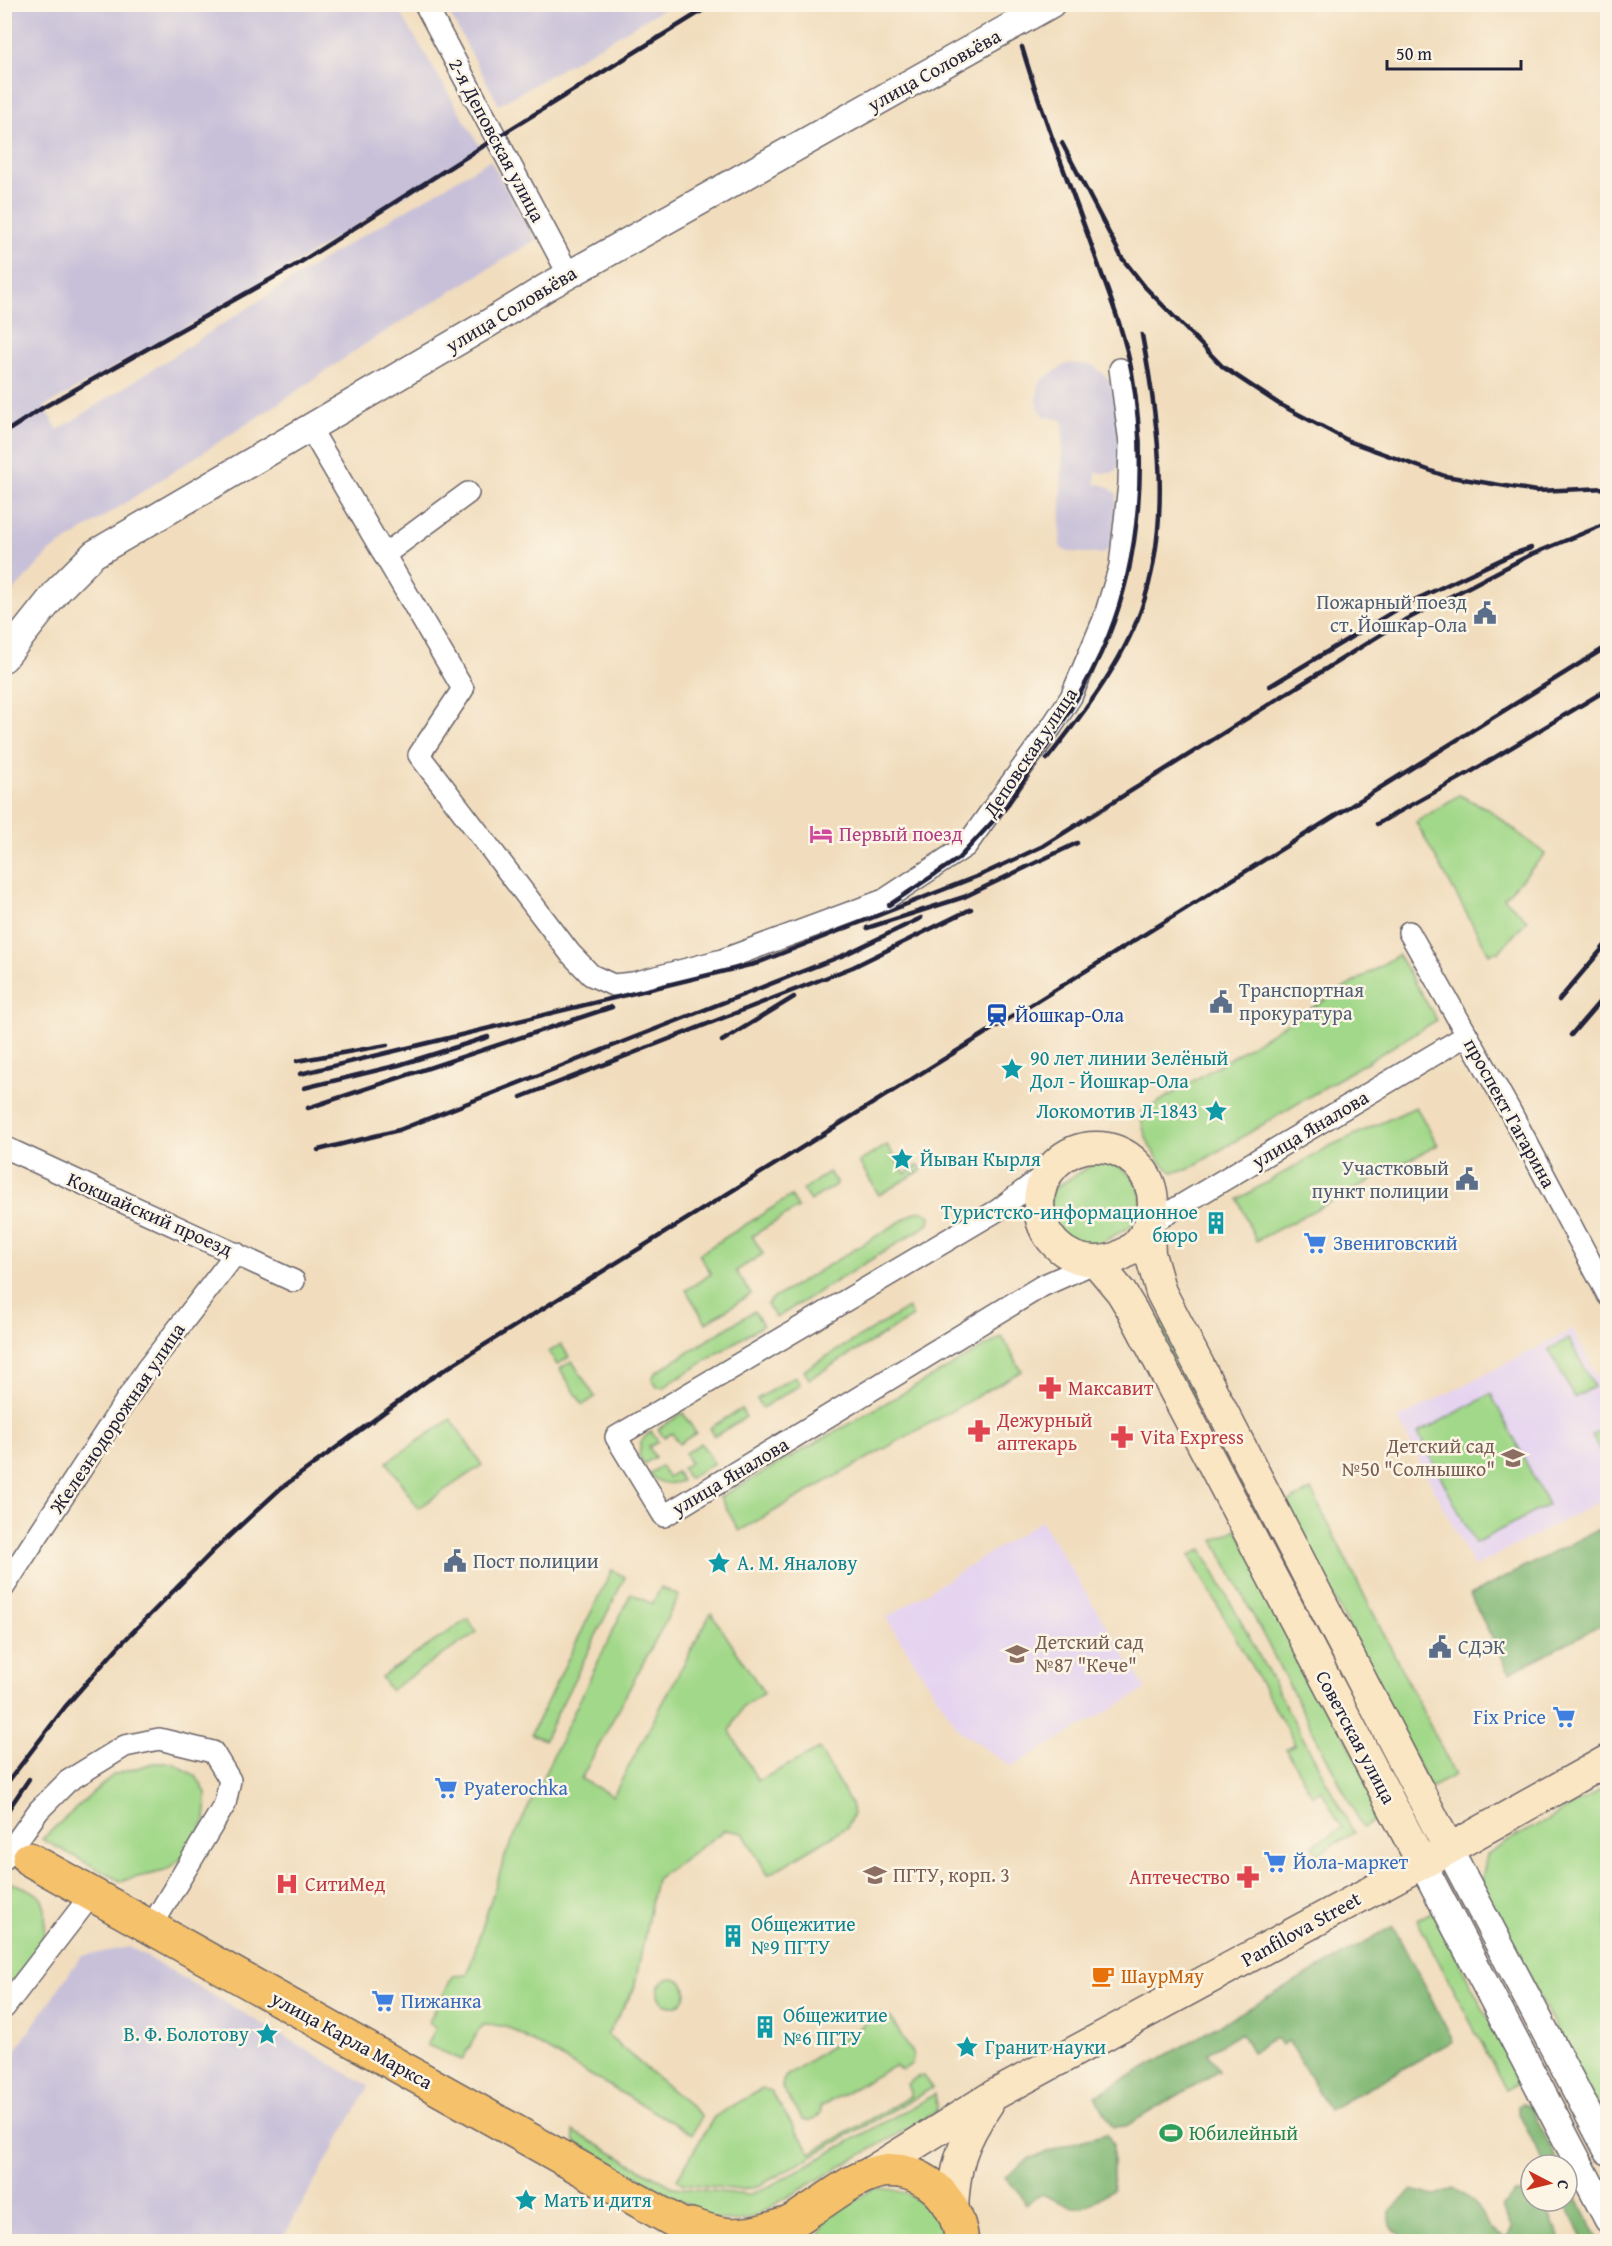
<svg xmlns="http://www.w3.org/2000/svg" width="1612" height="2246" font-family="'Gentium Book Plus',serif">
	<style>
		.built { fill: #e5d3f0 }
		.industrial { fill: #c7c0d8 }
		.green { fill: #a2d889; stroke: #627d62; stroke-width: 1.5 }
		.forest { fill: #81b875; stroke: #526d58; stroke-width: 1.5 }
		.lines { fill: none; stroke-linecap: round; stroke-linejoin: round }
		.minor-casing { stroke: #6a6368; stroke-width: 24 }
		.tertiary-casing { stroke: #6a6368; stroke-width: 30 }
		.secondary-casing { stroke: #6a6368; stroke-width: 33 }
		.primary-casing { stroke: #6a6368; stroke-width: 36 }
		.minor { stroke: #fff; stroke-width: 21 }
		.tertiary { stroke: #fff; stroke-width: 27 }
		.secondary { stroke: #fbe6c4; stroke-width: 30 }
		.primary { stroke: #f5c16b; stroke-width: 33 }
		.rail { stroke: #22223b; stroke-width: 4.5 }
		.labels { text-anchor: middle; stroke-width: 5; stroke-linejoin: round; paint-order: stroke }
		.street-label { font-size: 20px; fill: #22223b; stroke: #fcf5e5 }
		.service-label { font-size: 20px; fill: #4e5e75; stroke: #fcf5e5; text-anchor: start }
		.hotel-label { font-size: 20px; fill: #b23c85; stroke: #fcf5e5; text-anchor: start }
		.transit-label { font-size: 20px; fill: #164399; stroke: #fcf5e5; text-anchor: start }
		.culture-label { font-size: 20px; fill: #0d838f; stroke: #fcf5e5; text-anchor: start }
		.shop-label { font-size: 20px; fill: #366cbe; stroke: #fcf5e5; text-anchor: start }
		.health-label { font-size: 20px; fill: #be3a42; stroke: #fcf5e5; text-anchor: start }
		.education-label { font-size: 20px; fill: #785e54; stroke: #fcf5e5; text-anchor: start }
		.food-label { font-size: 20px; fill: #c56008; stroke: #fcf5e5; text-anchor: start }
		.leisure-label { font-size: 20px; fill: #27864d; stroke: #fcf5e5; text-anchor: start }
	</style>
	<rect width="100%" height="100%" fill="#fcf5e5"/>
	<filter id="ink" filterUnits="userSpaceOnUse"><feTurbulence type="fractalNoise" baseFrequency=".0167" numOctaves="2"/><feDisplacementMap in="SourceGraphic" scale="12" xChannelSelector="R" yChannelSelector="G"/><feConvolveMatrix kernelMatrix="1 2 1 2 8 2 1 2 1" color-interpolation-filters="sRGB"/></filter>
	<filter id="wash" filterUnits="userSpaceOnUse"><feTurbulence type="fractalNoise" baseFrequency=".008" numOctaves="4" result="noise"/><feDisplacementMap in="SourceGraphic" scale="24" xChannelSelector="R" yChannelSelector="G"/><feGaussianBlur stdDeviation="1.35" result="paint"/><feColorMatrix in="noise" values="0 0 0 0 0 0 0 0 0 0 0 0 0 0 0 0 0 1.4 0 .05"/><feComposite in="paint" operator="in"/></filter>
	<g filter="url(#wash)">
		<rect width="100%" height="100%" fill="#f1ddbd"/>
		<!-- built -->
		<g class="built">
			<polygon points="1573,1329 1607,1396 1607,1498 1474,1567 1398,1419"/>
			<polygon points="1041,1521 1146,1689 1011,1767 959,1730 886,1618"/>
		</g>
		<!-- industrial -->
		<g class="industrial">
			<polygon points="5,4 396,5 481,148 266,282 44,407 58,430 335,252 490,160 536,240 365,344 290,396 51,551 5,600"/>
			<polygon points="445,5 670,5 499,105"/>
			<polygon points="1071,363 1094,366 1112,382 1119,415 1120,463 1116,470 1112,473 1096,473 1095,484 1105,485 1117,494 1113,544 1103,554 1070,552 1063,550 1060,546 1063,420 1045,417 1038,407 1037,398 1039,384 1043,379 1065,365"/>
			<polygon points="130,1947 369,2086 281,2241 5,2241 5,2066 81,1956"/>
		</g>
		<!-- green -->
		<g class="green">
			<polygon points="1459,795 1488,809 1545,854 1504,898 1527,920 1498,953 1495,951 1489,954 1416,822"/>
			<path d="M1398,955l39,65 -250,150 -15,2c-18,-12 -30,-37 -31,-59z"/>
			<polygon points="1416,1107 1438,1145 1256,1241 1238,1199 1330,1146"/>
			<polygon points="887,1145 905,1174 919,1165 922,1170 879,1195 859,1162"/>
			<path d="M1101,1159c31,9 48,30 37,63l-49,28c-29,-8 -44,-32 -36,-61z"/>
			<polygon points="829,1172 837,1184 810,1201 803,1190"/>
			<polygon points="791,1196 798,1208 752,1236 763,1254 736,1271 751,1294 706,1323 686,1290 711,1274 699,1254"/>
			<polygon points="923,1211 930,1216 929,1224 776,1318 767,1305 771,1300 916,1212"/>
			<polygon points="908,1308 913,1317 809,1379 804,1370"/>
			<polygon points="754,1311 763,1325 664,1387 657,1387 652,1379 655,1373"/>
			<polygon points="1163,1322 1408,1800 1403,1802 1155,1326"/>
			<polygon points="1002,1337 1022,1371 739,1531 720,1497"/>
			<polygon points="1569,1339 1594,1387 1574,1398 1549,1349"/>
			<polygon points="561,1344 569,1357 557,1365 549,1352"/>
			<polygon points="572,1361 595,1397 583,1405 560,1369"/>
			<polygon points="795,1376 800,1385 762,1408 757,1399"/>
			<polygon points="1491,1394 1548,1505 1475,1543 1418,1433"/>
			<polygon points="741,1409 746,1417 715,1436 710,1428"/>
			<polygon points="683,1413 696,1433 679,1444 672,1433 664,1438 658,1429"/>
			<polygon points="451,1419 482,1465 418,1508 387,1462"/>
			<polygon points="1607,1427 1607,1464 1592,1435"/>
			<polygon points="651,1431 658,1442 649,1447 655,1457 644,1464 639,1456 641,1441"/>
			<polygon points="701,1443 714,1463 688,1479 682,1468 690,1463 685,1453"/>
			<path d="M661,1466l7,11 8,-5 6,9c-13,5 -23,3 -33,-7z"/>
			<polygon points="1311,1490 1455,1775 1430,1788 1286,1503"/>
			<polygon points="1237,1529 1386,1815 1363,1828 1214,1540"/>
			<polygon points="1202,1549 1354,1833 1318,1854 1313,1845 1342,1828 1321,1790 1312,1795 1286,1749 1295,1744 1190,1556"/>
			<polygon points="612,1570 625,1577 544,1740 531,1734"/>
			<polygon points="661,1587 679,1596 581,1779 613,1796 711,1613 764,1693 742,1708 730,1731 758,1781 819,1749 851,1804 853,1814 847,1827 768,1875 743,1833 725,1830 656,1879 634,1989 607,2035 702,2116 692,2134 506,2026 482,2025 462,2060 427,2045 436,2028 428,2023 453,1976 467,1975 505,1856 631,1593 652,1604"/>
			<polygon points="468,1619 477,1632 390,1690 381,1677"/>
			<polygon points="154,1763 173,1763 196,1776 206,1793 206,1818 189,1853 165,1871 120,1881 42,1839 113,1775"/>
			<polygon points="1607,1786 1607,2125 1481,1885 1487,1855 1507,1842"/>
			<path d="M12,1883c9,3 19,6 26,12 12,10 7,40 1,53 -8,16 -24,30 -34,45v-100z"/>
			<polygon points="1433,1911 1521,2082 1506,2090 1417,1920"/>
			<circle cx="672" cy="1992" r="14"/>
			<path d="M880,2014l11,4 22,37 -1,9 -10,6 -8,-4 -74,41 1,5c-4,7 -11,11 -18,8l-21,-32 1,-7 3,-5z"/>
			<polygon points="923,2076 932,2088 761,2185 741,2190 681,2183 677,2179 714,2117 758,2091 763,2089 770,2091 811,2153 911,2096 907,2084 917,2077"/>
			<polygon points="935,2094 937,2105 936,2112 753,2217 737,2222 712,2218 575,2142 573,2131 673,2187 748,2195 770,2186"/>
			<path d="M874,2188c34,0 65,18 70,53l-126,1 8,-24z"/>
		</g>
		<!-- forest -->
		<g class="forest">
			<polygon points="1607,1525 1607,1622 1510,1673 1470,1595"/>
			<polygon points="1393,1926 1453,2041 1329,2110 1289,2041 1281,2045 1276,2038 1252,2052 1241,2033 1208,2052 1219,2071 1126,2126 1113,2127 1095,2096"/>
			<polygon points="1522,2103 1529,2105 1560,2165 1545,2165 1518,2112 1518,2106"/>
			<path d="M1107,2134l6,11v44c-35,24 -32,23 -71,5l-16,11 -5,-10 -16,-18 26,-19 42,-15z"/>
			<polygon points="1567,2179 1598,2239 1598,2241 1585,2241 1564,2201 1567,2201"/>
			<polygon points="1454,2188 1474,2203 1492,2230 1506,2239 1512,2229 1501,2207 1515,2194 1531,2190 1531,2201 1544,2201 1560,2241 1405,2241 1391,2226 1391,2210 1412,2190 1434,2196"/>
		</g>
	</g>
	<g filter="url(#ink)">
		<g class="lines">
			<!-- minor casing -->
			<g class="minor-casing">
				<g id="minor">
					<polyline points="425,4 569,275"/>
					<polyline points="310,428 463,689 419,755 570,953 591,975 613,985 633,983 722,960 884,900 966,846 1052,726 1071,697 1104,619 1120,566 1129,484 1130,443 1120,369"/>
					<polyline points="384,555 468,493"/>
					<polyline points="1409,932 1510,1111 1608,1295"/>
					<polyline points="4,1147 294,1281"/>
					<polyline points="1048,1172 998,1210 616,1437 664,1516 1042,1286 1096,1262"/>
					<polyline points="1153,1222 1467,1035"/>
					<polyline points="4,1587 146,1370 236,1253"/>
					<polyline points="4,1859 39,1810 68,1781 125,1746 159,1739 213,1752 230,1780 225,1804 151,1927"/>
					<polyline points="4,2008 92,1894"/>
				</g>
			</g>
			<!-- tertiary casing -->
			<g class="tertiary-casing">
				<g id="tertiary">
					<polyline points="4,658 59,589 94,554 489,323 547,287 1051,4"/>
					<polyline points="1449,1849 1608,2151"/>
					<polyline points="1422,1863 1608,2219"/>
				</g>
			</g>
			<!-- secondary casing -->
			<g class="secondary-casing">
				<g id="secondary">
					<circle cx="1096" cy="1204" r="57"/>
					<polyline points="1149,1232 1150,1254 1161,1292 1449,1849"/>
					<polyline points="1096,1262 1121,1292 1132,1310 1422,1863"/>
					<polyline points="869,2173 994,2095 1449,1849 1608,1760"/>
					<path d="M953,2213c1,-47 9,-71 35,-109"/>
				</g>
			</g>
			<!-- primary casing -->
			<g class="primary-casing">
				<g id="primary">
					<polyline points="29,1859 712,2242"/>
					<path d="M691,2225c9,3 18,6 27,8 20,5 48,-2 68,-9 8,-2 16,-9 24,-14 40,-25 72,-58 119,-27 19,13 31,37 33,59"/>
				</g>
			</g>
			<!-- minor -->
			<use href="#minor" class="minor"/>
			<!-- tertiary -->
			<use href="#tertiary" class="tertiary"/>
			<!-- secondary -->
			<use href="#secondary" class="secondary"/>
			<!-- primary -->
			<use href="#primary" class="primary"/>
			<!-- rail -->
			<g class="rail">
				<polyline points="1597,4 1608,8"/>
				<polyline points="1062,143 1122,258 1145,287 1223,367 1279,404 1351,442 1445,476 1536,491 1608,488"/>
				<polyline points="4,433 44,407 296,265 496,138 713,4"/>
				<polyline points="1270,686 1406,604 1513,554 1531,548"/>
				<path d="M1047,759c36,-45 74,-94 94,-149 31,-87 18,-186 1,-275"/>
				<path d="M1003,811c37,-56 79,-111 105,-174 33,-82 39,-177 24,-264 -7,-38 -22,-76 -35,-112 -25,-71 -54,-142 -75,-214"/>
				<polyline points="1377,824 1469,773 1608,689"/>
				<polyline points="889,905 958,859 1008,805"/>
				<polyline points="867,928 964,897 1077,843"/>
				<polyline points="752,965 983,874 1043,846 1396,625 1528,556 1608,523"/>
				<polyline points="1559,1000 1608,942"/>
				<polyline points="1571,1035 1608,992"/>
				<polyline points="722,1041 794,997"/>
				<polyline points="297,1061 387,1045"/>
				<polyline points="300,1074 758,963"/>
				<polyline points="304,1088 399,1065 488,1037"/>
				<polyline points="521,1097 853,967 971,909"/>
				<polyline points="308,1108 612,1007"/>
				<polyline points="318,1150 399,1130 844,955 921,918"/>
				<polyline points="4,1787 65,1707 118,1647 215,1549 280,1489 428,1380 1608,646"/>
				<polyline points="4,1816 29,1779"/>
			</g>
		</g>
	</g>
	<!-- icons -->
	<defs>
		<g id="civic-bare" transform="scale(1.8)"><path d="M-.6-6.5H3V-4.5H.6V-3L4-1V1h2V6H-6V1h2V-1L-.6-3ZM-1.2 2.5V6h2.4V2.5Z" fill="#5c6f8a" stroke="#fcf5e5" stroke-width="2.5" paint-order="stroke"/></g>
		<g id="hotel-bare" transform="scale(1.8)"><path d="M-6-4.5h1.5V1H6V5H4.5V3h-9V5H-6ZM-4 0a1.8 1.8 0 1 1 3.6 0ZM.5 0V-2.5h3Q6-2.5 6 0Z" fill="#d1479c" stroke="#fcf5e5" stroke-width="2.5" paint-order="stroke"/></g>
		<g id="station-bare" transform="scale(1.8)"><path d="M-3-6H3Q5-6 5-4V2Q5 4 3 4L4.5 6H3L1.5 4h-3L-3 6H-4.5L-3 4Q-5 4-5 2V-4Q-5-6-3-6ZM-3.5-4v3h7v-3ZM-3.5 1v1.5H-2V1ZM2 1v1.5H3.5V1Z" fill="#1a4fb4" stroke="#fcf5e5" stroke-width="2.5" paint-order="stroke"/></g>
		<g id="sight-bare" transform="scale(1.8)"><path d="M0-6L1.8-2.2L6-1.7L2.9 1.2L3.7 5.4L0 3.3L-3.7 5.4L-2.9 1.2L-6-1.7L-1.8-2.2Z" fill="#0f9aa8" stroke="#fcf5e5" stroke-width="2.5" paint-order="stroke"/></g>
		<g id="building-bare" transform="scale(1.8)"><path d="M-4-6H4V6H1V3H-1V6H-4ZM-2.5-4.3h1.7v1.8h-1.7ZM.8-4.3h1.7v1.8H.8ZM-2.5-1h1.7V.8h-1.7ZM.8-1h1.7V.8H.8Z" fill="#0f9aa8" stroke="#fcf5e5" stroke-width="2.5" paint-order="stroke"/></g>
		<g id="supermarket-bare" transform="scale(1.8)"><path d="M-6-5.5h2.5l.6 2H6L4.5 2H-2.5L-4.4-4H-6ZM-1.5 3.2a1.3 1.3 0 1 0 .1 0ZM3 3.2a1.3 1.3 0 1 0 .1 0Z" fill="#3f7fe0" stroke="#fcf5e5" stroke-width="2.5" paint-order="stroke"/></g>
		<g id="pharmacy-bare" transform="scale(1.8)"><path d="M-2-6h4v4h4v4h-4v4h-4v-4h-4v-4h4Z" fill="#e0444e" stroke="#fcf5e5" stroke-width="2.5" paint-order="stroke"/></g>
		<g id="school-bare" transform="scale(1.8)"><path d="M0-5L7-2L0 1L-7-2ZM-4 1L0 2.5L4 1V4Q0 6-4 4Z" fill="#8d6e63" stroke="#fcf5e5" stroke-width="2.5" paint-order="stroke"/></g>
		<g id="university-bare" transform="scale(1.8)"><path d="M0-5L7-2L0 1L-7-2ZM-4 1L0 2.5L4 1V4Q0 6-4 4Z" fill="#8d6e63" stroke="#fcf5e5" stroke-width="2.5" paint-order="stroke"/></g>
		<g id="hospital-bare" transform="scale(1.8)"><path d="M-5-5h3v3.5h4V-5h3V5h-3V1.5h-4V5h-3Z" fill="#e0444e" stroke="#fcf5e5" stroke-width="2.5" paint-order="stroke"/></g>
		<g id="cafe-bare" transform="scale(1.8)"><path d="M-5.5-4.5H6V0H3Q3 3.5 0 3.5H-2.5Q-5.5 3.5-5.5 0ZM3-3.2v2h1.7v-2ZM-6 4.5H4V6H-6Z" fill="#e8710a" stroke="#fcf5e5" stroke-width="2.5" paint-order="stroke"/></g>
		<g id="stadium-bare" transform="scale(1.8)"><path d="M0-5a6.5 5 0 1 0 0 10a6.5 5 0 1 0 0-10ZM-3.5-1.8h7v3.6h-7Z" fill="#2e9e5b" stroke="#fcf5e5" stroke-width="2.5" paint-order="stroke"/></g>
	</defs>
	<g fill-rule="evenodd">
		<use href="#civic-bare" x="1485" y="613"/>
		<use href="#hotel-bare" x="821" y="834"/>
		<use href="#civic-bare" x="1221" y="1002"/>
		<use href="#station-bare" x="997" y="1015"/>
		<use href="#sight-bare" x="1012" y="1069"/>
		<use href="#sight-bare" x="1216" y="1111"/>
		<use href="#sight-bare" x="902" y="1159"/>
		<use href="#civic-bare" x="1467" y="1179"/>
		<use href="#building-bare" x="1216" y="1223"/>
		<use href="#supermarket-bare" x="1315" y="1243"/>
		<use href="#pharmacy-bare" x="1050" y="1388"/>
		<use href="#pharmacy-bare" x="979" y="1431"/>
		<use href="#pharmacy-bare" x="1122" y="1437"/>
		<use href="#school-bare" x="1513" y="1458"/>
		<use href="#civic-bare" x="455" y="1561"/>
		<use href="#sight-bare" x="719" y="1563"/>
		<use href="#civic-bare" x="1440" y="1647"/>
		<use href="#school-bare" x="1017" y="1654"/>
		<use href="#supermarket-bare" x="1564" y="1717"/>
		<use href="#supermarket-bare" x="446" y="1788"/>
		<use href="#supermarket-bare" x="1275" y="1862"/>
		<use href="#university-bare" x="875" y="1875"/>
		<use href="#pharmacy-bare" x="1248" y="1877"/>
		<use href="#hospital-bare" x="287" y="1884"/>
		<use href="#building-bare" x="733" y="1936"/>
		<use href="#cafe-bare" x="1103" y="1976"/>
		<use href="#supermarket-bare" x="383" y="2001"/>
		<use href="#building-bare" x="765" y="2027"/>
		<use href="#sight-bare" x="267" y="2034"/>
		<use href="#sight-bare" x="967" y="2047"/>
		<use href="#stadium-bare" x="1171" y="2133"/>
		<use href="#sight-bare" x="526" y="2200"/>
	</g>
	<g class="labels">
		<!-- street labels -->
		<g class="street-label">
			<text transform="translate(934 70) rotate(-29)" y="7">улица Соловьёва</text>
			<text transform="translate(497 140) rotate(62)" y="7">2-я Деповская улица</text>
			<text transform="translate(511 309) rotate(-31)" y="7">улица Соловьёва</text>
			<text transform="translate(1030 752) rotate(-56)" y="7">Деповская улица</text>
			<text transform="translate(1510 1113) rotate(61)" y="7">проспект Гагарина</text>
			<text transform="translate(1310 1129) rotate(-31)" y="7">улица Яналова</text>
			<text transform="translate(150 1214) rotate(24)" y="7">Кокшайский проезд</text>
			<text transform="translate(117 1418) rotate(-56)" y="7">Железнодорожная улица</text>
			<text transform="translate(730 1476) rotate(-31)" y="7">улица Яналова</text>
			<text transform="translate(1356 1737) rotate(62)" y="7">Советская улица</text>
			<text transform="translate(1301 1929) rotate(-29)" y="7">Panfilova Street</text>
			<text transform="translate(352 2040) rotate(29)" y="7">улица Карла Маркса</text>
		</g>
		<!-- service labels -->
		<g class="service-label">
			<text x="1467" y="609" text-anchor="end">Пожарный поезд<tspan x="1467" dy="23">ст. Йошкар-Ола</tspan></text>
			<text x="1239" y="997">Транспортная<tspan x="1239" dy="23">прокуратура</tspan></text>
			<text x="1449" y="1175" text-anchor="end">Участковый<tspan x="1449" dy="23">пункт полиции</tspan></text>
			<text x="473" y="1568">Пост полиции</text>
			<text x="1458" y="1654">СДЭК</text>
		</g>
		<!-- hotel labels -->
		<g class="hotel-label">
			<text x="839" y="841">Первый поезд</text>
		</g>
		<!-- transit labels -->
		<g class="transit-label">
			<text x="1015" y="1022">Йошкар-Ола</text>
		</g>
		<!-- culture labels -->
		<g class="culture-label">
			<text x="1030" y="1065">90 лет линии Зелёный<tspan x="1030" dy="23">Дол - Йошкар-Ола</tspan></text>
			<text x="1198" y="1118" text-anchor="end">Локомотив Л-1843</text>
			<text x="920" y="1166">Йыван Кырля</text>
			<text x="1198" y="1219" text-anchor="end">Туристско-информационное<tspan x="1198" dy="23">бюро</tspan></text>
			<text x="737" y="1570">А. М. Яналову</text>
			<text x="751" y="1931">Общежитие<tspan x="751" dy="23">№9 ПГТУ</tspan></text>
			<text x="783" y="2022">Общежитие<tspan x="783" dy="23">№6 ПГТУ</tspan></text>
			<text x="249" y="2041" text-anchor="end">В. Ф. Болотову</text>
			<text x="985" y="2054">Гранит науки</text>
			<text x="544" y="2207">Мать и дитя</text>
		</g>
		<!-- shop labels -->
		<g class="shop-label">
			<text x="1333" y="1250">Звениговский</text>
			<text x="1546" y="1724" text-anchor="end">Fix Price</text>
			<text x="464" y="1795">Pyaterochka</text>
			<text x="1293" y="1869">Йола-маркет</text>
			<text x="401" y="2008">Пижанка</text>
		</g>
		<!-- health labels -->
		<g class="health-label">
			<text x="1068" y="1395">Максавит</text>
			<text x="997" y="1427">Дежурный<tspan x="997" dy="23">аптекарь</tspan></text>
			<text x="1140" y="1444">Vita Express</text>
			<text x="1230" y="1884" text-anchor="end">Аптечество</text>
			<text x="305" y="1891">СитиМед</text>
		</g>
		<!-- education labels -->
		<g class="education-label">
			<text x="1495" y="1453" text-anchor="end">Детский сад<tspan x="1495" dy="23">№50 "Солнышко"</tspan></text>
			<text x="1035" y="1649">Детский сад<tspan x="1035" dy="23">№87 "Кече"</tspan></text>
			<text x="893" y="1882">ПГТУ, корп. 3</text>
		</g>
		<!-- food labels -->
		<g class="food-label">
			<text x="1121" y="1983">ШаурМяу</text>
		</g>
		<!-- leisure labels -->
		<g class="leisure-label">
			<text x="1189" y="2140">Юбилейный</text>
		</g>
	</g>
	<!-- margin -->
	<rect width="1612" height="2246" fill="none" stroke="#fcf5e5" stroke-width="24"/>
	<!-- north arrow -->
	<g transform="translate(1549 2183) rotate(97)"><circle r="28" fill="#fcf5e5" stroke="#a5a1a1" stroke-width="1.5"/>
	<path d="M0-4.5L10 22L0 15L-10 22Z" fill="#c8321e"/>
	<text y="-9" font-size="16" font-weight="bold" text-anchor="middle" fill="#22223b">С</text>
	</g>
	<!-- scale -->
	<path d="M1387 60v9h134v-9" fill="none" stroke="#22223b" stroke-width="3"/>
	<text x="1396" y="60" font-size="18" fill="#22223b" stroke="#fcf5e5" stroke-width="4.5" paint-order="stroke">50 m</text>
</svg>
